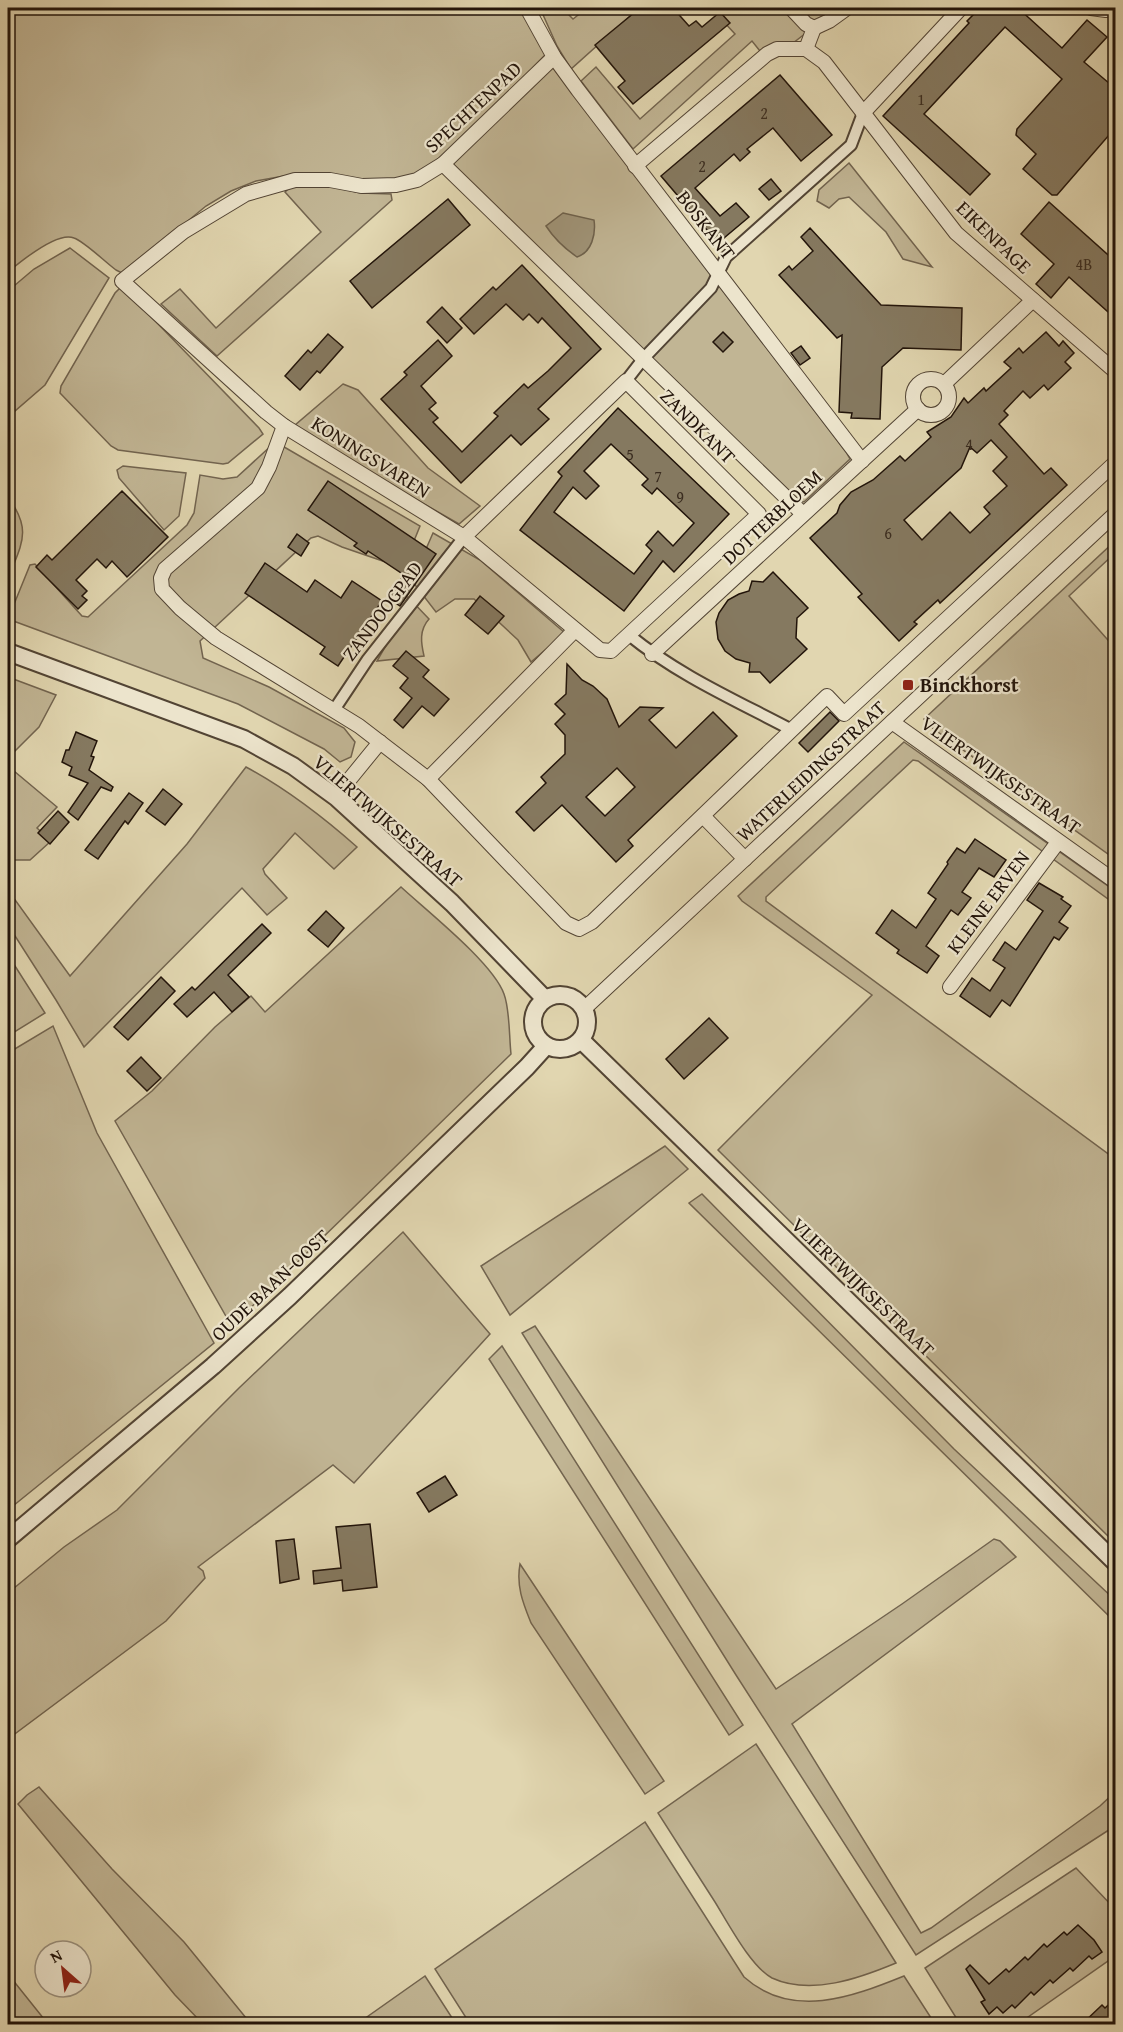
<svg xmlns="http://www.w3.org/2000/svg" width="1123" height="2032" font-family="'Gentium Book Plus',serif">
	<style>
		.green { fill: #c1b594; stroke: #72644f; stroke-width: 1.5 }
		.water { fill: #a09478; stroke: #6e614c; stroke-width: 1.5 }
		.building { fill: #857960; stroke: #22140a; stroke-width: 1.5; fill-rule: evenodd }
		.lines { fill: none; stroke-linecap: round; stroke-linejoin: round }
		.pedestrian-casing { stroke: #524434; stroke-width: 14 }
		.minor-casing { stroke: #524434; stroke-width: 16 }
		.tertiary-casing { stroke: #524434; stroke-width: 20 }
		.pedestrian { stroke: #ece4cc; stroke-width: 10 }
		.minor { stroke: #ece4cc; stroke-width: 14 }
		.tertiary { stroke: #ece4cc; stroke-width: 16 }
		.poi-dot { fill: #8f2418; stroke: #ece4cc; stroke-width: 2 }
		.labels { text-anchor: middle; stroke-width: 4.5; stroke-linejoin: round; paint-order: stroke }
		.number-label { font-size: 16px; fill: #3b2d20 }
		.street-label { font-size: 20px; fill: #22140a; stroke: #ece4cc }
		.poi-label { font-size: 20px; font-weight: bold; fill: #22140a; stroke: #ece4cc; text-anchor: start }
	</style>
	<rect width="100%" height="100%" fill="#e1d6b0"/>
	<filter id="stains"><feTurbulence type="fractalNoise" baseFrequency=".00333" numOctaves="4"/><feColorMatrix values="0 0 0 0 .2 0 0 0 0 .09 0 0 0 0 .02 0 0 0 .5 -.17"/></filter>
	<radialGradient id="worn" r=".72"><stop offset=".6" stop-color="#630" stop-opacity="0"/><stop offset="1" stop-color="#630" stop-opacity=".3"/></radialGradient>
	<!-- green -->
	<g class="green">
		<path d="M8,8h517l21,46 -57,59 -51,47 -28,17 -20,6 -89,-10 -45,8 -25,10 -25,15 -80,66 -4,1 -6,-3c-11,-8 -31,-28 -42,-32 -16,-7 -54,24 -66,34z"/>
		<polygon points="540,8 562,8 573,19 587,8 639,8 571,69 557,46"/>
		<polygon points="711,8 782,8 806,33 793,43 775,43 760,51 752,41 633,149 581,81 596,67 640,119 735,34"/>
		<polygon points="799,8 834,8 819,20 811,21"/>
		<polygon points="551,65 846,452 850,459 804,502 798,500 450,164"/>
		<polygon points="849,163 932,267 903,259 886,232 849,197 839,199 829,208 817,201 819,190"/>
		<polygon points="293,185 332,186 360,193 391,194 392,200 217,356 161,304 180,289 216,328 321,232 285,192"/>
		<polygon points="70,248 109,278 45,385 8,417 8,291 34,269"/>
		<polygon points="120,288 130,295 259,428 263,434 228,463 223,464 118,450 111,446 60,393 61,386 115,293"/>
		<polygon points="343,384 358,390 428,468 480,506 459,524 351,462 294,426"/>
		<polygon points="279,444 420,526 403,568 342,547 318,536 311,538 200,641 203,658 269,687 344,728 355,742 351,757 340,762 324,749 238,704 8,619 30,565 35,564 82,616 88,617 187,525 194,513 200,475 223,479 237,477 272,445"/>
		<polygon points="123,466 186,473 179,516 164,530 119,478 117,470"/>
		<path d="M8,497c25,34 13,47 0,82z"/>
		<polygon points="433,533 480,560 565,633 531,662 518,640 474,599 455,599 436,612 412,581"/>
		<polygon points="1115,541 1115,553 1069,596 1115,648 1115,859 931,727 924,719"/>
		<path d="M408,597l21,22c-10,11 -8,24 -5,37l-47,5 11,-19z"/>
		<polygon points="8,677 56,695 39,727 8,758"/>
		<polygon points="904,742 1115,891 1115,904 918,761 913,760 766,897 766,901 1115,1159 1115,1543 718,1150 872,995 742,901 738,896"/>
		<polygon points="8,766 57,807 37,828 51,841 30,860 8,860"/>
		<path d="M246,767c41,22 76,49 111,80l-23,22 -39,-36 -32,36 2,5 22,24 -20,17 -25,-27 -158,159 -28,-47 -48,-75v-35l62,86 117,-132z"/>
		<path d="M401,887c26,24 92,76 103,107 6,16 5,42 7,60l-277,270 -7,-6 -112,-197 37,-30 63,-64 36,-31 14,16z"/>
		<polygon points="8,955 45,1013 8,1036"/>
		<polygon points="53,1026 97,1133 214,1343 8,1510 8,1053"/>
		<polygon points="665,1146 688,1169 510,1315 481,1266"/>
		<polygon points="702,1194 954,1449 1115,1600 1115,1622 689,1203"/>
		<polygon points="403,1232 490,1334 354,1483 333,1465 198,1567 203,1571 205,1578 166,1621 8,1739 8,1593 64,1547 117,1510 239,1388"/>
		<polygon points="535,1326 776,1689 902,1604 994,1539 1000,1541 1016,1557 792,1724 921,1933 931,1928 1100,1806 1115,1792 1115,1826 916,1955 736,1675 522,1333"/>
		<polygon points="502,1346 743,1725 729,1735 489,1359"/>
		<path d="M520,1564l144,217 -19,13 -114,-171c-8,-20 -15,-37 -11,-59z"/>
		<path d="M756,1744l123,192 17,27c-36,15 -85,33 -124,15 -21,-11 -44,-55 -57,-76 -19,-30 -38,-59 -57,-89z"/>
		<polygon points="39,1787 112,1869 184,1942 251,2024 203,2024 175,1995 18,1804 27,1795"/>
		<path d="M645,1822l99,155c48,43 108,20 160,-1l31,48h-465l-35,-55z"/>
		<polygon points="1076,1868 1115,1909 1115,1956 1018,2024 960,2024 925,1968"/>
		<polygon points="8,1974 48,2024 8,2024"/>
		<polygon points="425,1976 456,2024 357,2024"/>
	</g>
	<!-- water -->
	<path class="water" d="M563,213l31,7c2,14 -2,32 -17,37 -13,-9 -22,-17 -31,-31z"/>
	<!-- building -->
	<g class="building">
		<polygon points="640,8 673,8 689,26 696,21 702,27 720,12 730,23 633,104 618,87 625,81 595,45"/>
		<polygon points="980,8 1018,8 1062,48 1087,20 1107,37 1084,62 1116,89 1116,127 1057,195 1052,195 1023,169 1036,154 1016,135 1017,129 1062,79 1005,27 924,114 990,174 970,195 883,116 969,23 967,21"/>
		<polygon points="780,75 832,135 801,161 773,128 747,149 750,152 740,161 734,154 695,188 720,216 736,203 749,217 718,243 661,176"/>
		<polygon points="771,179 781,191 769,200 759,189"/>
		<polygon points="448,199 470,225 372,308 350,281"/>
		<polygon points="1049,202 1116,262 1116,319 1069,277 1051,298 1036,284 1054,264 1021,234"/>
		<polygon points="810,228 881,305 962,308 961,350 903,348 882,367 880,419 851,418 852,413 839,412 842,335 837,338 779,275 789,266 792,270 813,251 801,237"/>
		<polygon points="522,265 601,349 538,409 549,419 521,445 511,435 461,483 381,399 407,375 404,372 438,340 452,356 421,386 436,403 429,409 438,418 433,422 462,452 498,416 494,413 524,384 528,388 548,371 571,348 542,318 538,323 529,314 523,320 506,304 474,334 460,319 493,287 496,290"/>
		<polygon points="442,307 462,328 447,343 427,322"/>
		<polygon points="723,332 733,342 723,352 713,342"/>
		<path d="M1046,332l13,14 4,-5 11,12 -9,9 6,6 -23,22 -4,-5 -14,13 -7,-7 -19,20 4,4 -9,9 45,50 7,-6 16,17 -127,118 -2,-3 -24,22 3,2 -18,17 -41,-44 4,-3 -52,-56 27,-25 3,-8 11,-13 22,-12 27,-24 5,5 26,-24 -4,-5 24,-15 13,-19 4,5 16,-15 2,3 25,-23 -7,-6 15,-14 4,5zM991,440l16,17 -14,14 14,15 -23,21 6,7 -20,19 -20,-21 -28,28 -18,-20 57,-52 9,-21 7,6z"/>
		<polygon points="328,334 343,347 320,373 317,371 300,390 285,376 308,350 311,353"/>
		<polygon points="801,346 810,358 800,365 791,353"/>
		<path d="M618,408l111,106 -55,58 -11,-11 -39,50 -104,-81 42,-54 -4,-4zM611,444l37,35 -6,6 10,9 5,-6 37,35 -21,23 -15,-15 -12,14 6,6 -18,23 -80,-62 19,-25 13,12 13,-13 -15,-15z"/>
		<polygon points="328,481 436,554 400,606 388,598 404,575 368,551 366,554 354,546 357,543 308,510"/>
		<polygon points="122,491 168,537 127,577 112,561 106,568 97,559 76,580 87,591 82,596 87,600 78,609 36,567 47,555 52,560"/>
		<polygon points="297,534 309,543 301,556 288,547"/>
		<polygon points="265,563 307,592 315,580 341,598 352,581 382,601 338,666 320,654 325,647 245,593"/>
		<polygon points="773,572 808,608 797,618 796,638 807,649 770,683 760,672 749,672 750,663 736,659 725,651 718,639 716,622 719,613 728,600 739,594 749,591 752,581 763,582"/>
		<polygon points="480,596 504,616 488,634 465,615"/>
		<polygon points="406,651 429,670 423,677 449,699 434,716 422,706 403,728 394,720 412,698 400,688 408,678 393,666"/>
		<path d="M567,664l15,16 11,6 14,13 12,28 21,-20 23,1 -14,12 27,28 37,-36 24,24 -109,104 5,6 -17,16 -54,-57 -28,26 -18,-19 30,-29 -5,-6 24,-23v-19l-10,-11 10,-10 -10,-10 11,-10zM617,768l18,19 -30,29 -19,-19z"/>
		<polygon points="830,712 839,721 808,752 799,743"/>
		<polygon points="76,732 97,741 91,756 94,757 89,770 113,787 111,791 101,787 78,820 68,812 88,783 69,775 72,767 62,762 66,750 69,750"/>
		<polygon points="163,789 182,804 165,825 146,811"/>
		<polygon points="129,793 143,803 128,824 125,821 98,859 85,850"/>
		<polygon points="58,811 69,822 50,844 38,833"/>
		<polygon points="975,839 1006,860 994,877 979,868 962,892 971,898 958,915 951,910 926,946 939,956 927,973 897,953 899,950 876,933 892,910 916,928 936,899 928,893 948,864 947,862 957,848 965,853"/>
		<polygon points="1039,883 1063,897 1061,899 1071,906 1059,922 1068,928 1059,940 1054,937 1010,1006 1002,1000 990,1017 960,996 972,978 990,991 1005,968 993,960 1005,942 1016,950 1043,911 1027,900"/>
		<polygon points="326,911 344,928 328,947 308,930"/>
		<polygon points="262,924 271,933 228,975 249,997 232,1012 214,992 187,1017 174,1004 192,987 195,990"/>
		<polygon points="161,977 175,991 128,1040 114,1027"/>
		<polygon points="709,1018 728,1038 684,1079 666,1059"/>
		<polygon points="141,1057 161,1078 147,1091 127,1071"/>
		<polygon points="445,1476 457,1495 429,1512 417,1493"/>
		<polygon points="370,1524 377,1587 343,1591 342,1580 314,1584 313,1571 341,1568 336,1527"/>
		<polygon points="294,1539 299,1579 280,1583 276,1541"/>
		<polygon points="1078,1925 1094,1940 1102,1952 1092,1959 1089,1956 1073,1971 1070,1968 1053,1983 1050,1980 1034,1995 1031,1992 1015,2008 1012,2005 1003,2013 997,2007 989,2014 981,2002 985,2000 966,1969 970,1965 989,1984 1006,1969 1009,1972 1025,1957 1028,1960 1044,1944 1047,1947 1064,1932 1067,1935"/>
		<polygon points="1116,1998 1116,2025 1081,2025 1102,2005 1105,2008"/>
	</g>
	<g class="lines">
		<!-- pedestrian casing -->
		<g class="pedestrian-casing">
			<g id="pedestrian">
				<polyline points="626,381 643,359 711,288 726,257 851,145 863,113"/>
				<path d="M629,635c49,40 108,66 163,95"/>
				<polyline points="334,710 368,659 464,537"/>
			</g>
		</g>
		<!-- minor casing -->
		<g class="minor-casing">
			<g id="minor">
				<polyline points="527,8 554,57 578,90 862,461"/>
				<polyline points="791,8 806,24 814,28 829,21 847,8"/>
				<polyline points="1091,8 1106,10 1114,8"/>
				<polyline points="814,28 806,49 824,62 956,233 1116,372"/>
				<polyline points="863,113 961,8"/>
				<polyline points="443,164 803,514"/>
				<polyline points="635,166 767,54 777,49 806,49"/>
				<circle cx="931" cy="397" r="18"/>
				<polyline points="944,384 1033,300"/>
				<polyline points="284,426 269,467 258,488 165,569 161,578 162,589 180,608 216,638 359,726 428,779 566,923 579,929 592,922 827,696 844,714 1116,462"/>
				<polyline points="464,537 626,381 759,514 611,651 600,650 464,537 284,426 266,412 122,281 183,232 246,194 295,180 330,180 362,186 396,185 417,180 443,164 554,57"/>
				<polyline points="652,654 918,409"/>
				<polyline points="892,722 1116,882"/>
				<polyline points="428,779 575,630"/>
				<polyline points="337,798 349,780 380,742"/>
				<polyline points="703,816 745,859"/>
				<polyline points="950,987 1058,842"/>
				<polyline points="584,1009 1116,513"/>
			</g>
		</g>
		<!-- tertiary casing -->
		<g class="tertiary-casing">
			<g id="tertiary">
				<polyline points="8,652 244,739 293,766 337,798 452,903 545,999"/>
				<circle cx="560" cy="1022" r="27"/>
				<polyline points="581,1040 1116,1563"/>
				<polyline points="8,1539 213,1366 290,1296 527,1067 546,1046"/>
			</g>
		</g>
		<!-- pedestrian -->
		<use href="#pedestrian" class="pedestrian"/>
		<!-- minor -->
		<use href="#minor" class="minor"/>
		<!-- tertiary -->
		<use href="#tertiary" class="tertiary"/>
	</g>
	<!-- markers -->
	<rect class="poi-dot" x="902" y="679" width="12" height="12" rx="3"/>
	<g class="labels">
		<!-- number labels -->
		<g class="number-label">
			<text x="921" y="105">1</text>
			<text x="764" y="119">2</text>
			<text x="702" y="172">2</text>
			<text x="1084" y="270">4B</text>
			<text x="969" y="450">4</text>
			<text x="630" y="460">5</text>
			<text x="658" y="482">7</text>
			<text x="680" y="503">9</text>
			<text x="888" y="539">6</text>
		</g>
		<!-- street labels -->
		<g class="street-label">
			<text transform="translate(473 107) rotate(-43)" y="7">SPECHTENPAD</text>
			<text transform="translate(706 225) rotate(52)" y="7">BOSKANT</text>
			<text transform="translate(994 237) rotate(44)" y="7">EIKENPAGE</text>
			<text transform="translate(698 426) rotate(45)" y="7">ZANDKANT</text>
			<text transform="translate(371 457) rotate(32)" y="7">KONINGSVAREN</text>
			<text transform="translate(772 517) rotate(-43)" y="7">DOTTERBLOEM</text>
			<text transform="translate(382 611) rotate(-53)" y="7">ZANDOOGPAD</text>
			<text transform="translate(811 771) rotate(-43)" y="7">WATERLEIDINGSTRAAT</text>
			<text transform="translate(1001 775) rotate(35)" y="7">VLIERTWIJKSESTRAAT</text>
			<text transform="translate(388 821) rotate(41)" y="7">VLIERTWIJKSESTRAAT</text>
			<text transform="translate(988 902) rotate(-53)" y="7">KLEINE ERVEN</text>
			<text transform="translate(270 1285) rotate(-43)" y="7">OUDE BAAN-OOST</text>
			<text transform="translate(863 1287) rotate(44)" y="7">VLIERTWIJKSESTRAAT</text>
		</g>
		<!-- poi labels -->
		<g class="poi-label">
			<text x="920" y="692">Binckhorst</text>
		</g>
	</g>
	<!-- margin -->
	<rect width="1123" height="2032" fill="none" stroke="#e1d6b0" stroke-width="30"/>
	<rect x="9" y="9" width="1105" height="2014" fill="none" stroke="#22140a" stroke-width="3"/>
	<rect x="15" y="15" width="1093" height="2002" fill="none" stroke="#22140a" stroke-width="1.5"/>
	<!-- north arrow -->
	<g transform="translate(63 1969) rotate(332)"><circle r="28" fill="#ece4cc" stroke="#9b917e" stroke-width="1.5"/>
	<path d="M0-4.5L10 22L0 15L-10 22Z" fill="#8f2418"/>
	<text y="-9" font-size="16" font-weight="bold" text-anchor="middle" fill="#22140a">N</text>
	</g>
	<rect width="100%" height="100%" filter="url(#stains)"/>
	<rect width="100%" height="100%" fill="url(#worn)"/>
</svg>
